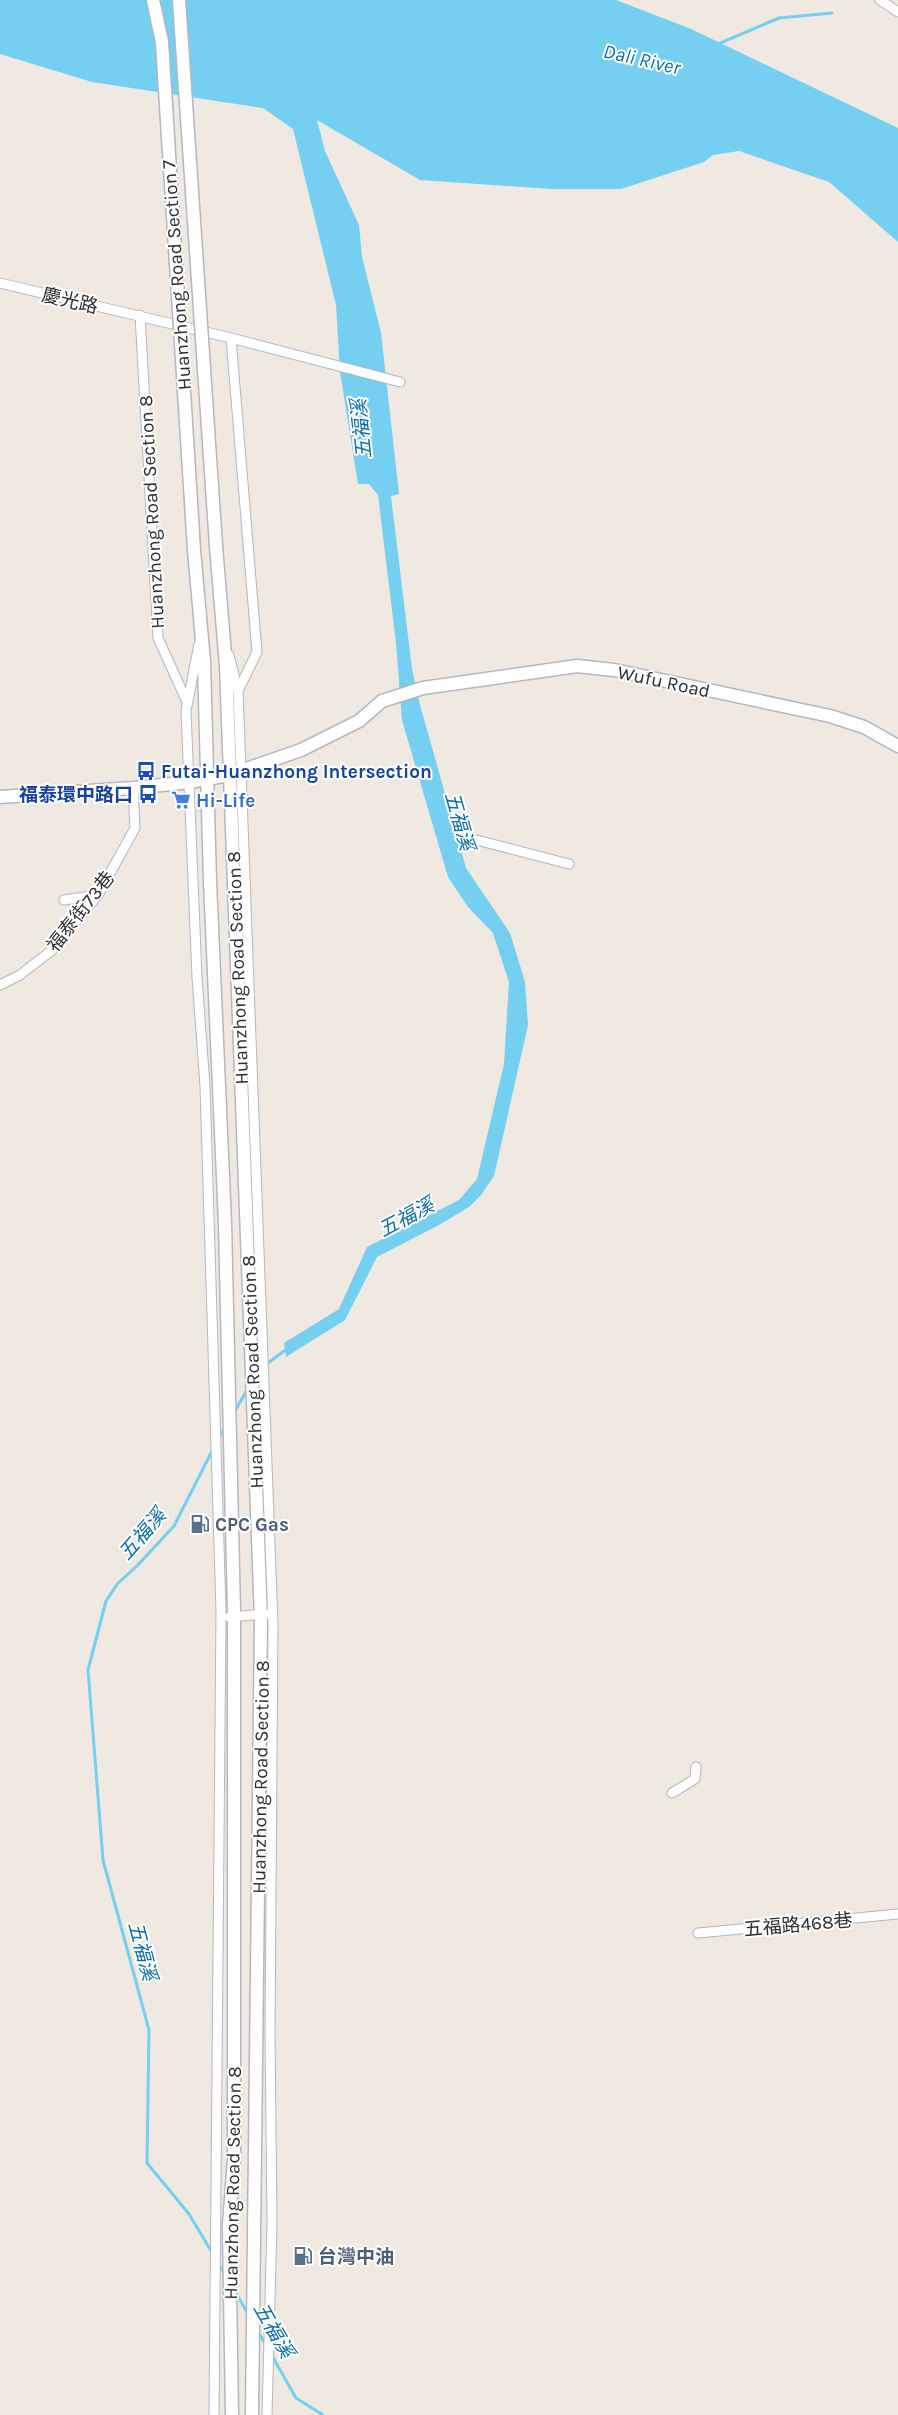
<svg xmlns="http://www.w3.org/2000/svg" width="898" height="2415" font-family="Karla,'Noto Sans TC',sans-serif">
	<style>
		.water { fill: #75cff0 }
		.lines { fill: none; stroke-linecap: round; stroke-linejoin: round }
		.stream { stroke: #75cff0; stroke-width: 3 }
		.street-casing { stroke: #b4b7c1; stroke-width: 11 }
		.secondary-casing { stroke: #b4b7c1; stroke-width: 15 }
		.street { stroke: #fff; stroke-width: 9 }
		.secondary { stroke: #fff; stroke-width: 12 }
		.secondary-bridge-casing { stroke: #b4b7c1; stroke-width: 15; stroke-linecap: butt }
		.secondary-bridge { stroke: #fff; stroke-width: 12 }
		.labels { text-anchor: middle; stroke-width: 4; stroke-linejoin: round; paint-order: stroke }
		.street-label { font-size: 19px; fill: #2e2e2e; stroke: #fff }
		.transit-label { font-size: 19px; font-weight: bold; fill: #164399; stroke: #fff; text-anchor: start }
		.shop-label { font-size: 19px; font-weight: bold; fill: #366cbe; stroke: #fff; text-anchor: start }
		.service-label { font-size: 19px; font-weight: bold; fill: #4e5e75; stroke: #fff; text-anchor: start }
		.water-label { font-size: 20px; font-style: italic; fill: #0d6fa3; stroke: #fff }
	</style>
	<rect width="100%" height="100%" fill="#efe9e1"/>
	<!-- water -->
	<polygon class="water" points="0,0 616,0 691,29 898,128 898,242 829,182 739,151 713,155 704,162 621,189 552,189 420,180 317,120 325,151 359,225 362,257 381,333 399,494 391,496 412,669 420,705 466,868 510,933 525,982 528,1025 494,1176 481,1195 469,1207 439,1225 377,1257 345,1320 286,1357 284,1343 339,1309 367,1247 459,1200 477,1179 504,1064 509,982 493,933 468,907 448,877 402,720 396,643 378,495 369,484 358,484 340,372 336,305 293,129 263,108 92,82 0,54"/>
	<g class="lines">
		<!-- stream -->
		<g class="stream">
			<polyline points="718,44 779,18 832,13"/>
			<polyline points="257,1374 260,1369 288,1348"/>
			<polyline points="234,1413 248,1388"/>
			<polyline points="218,1439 225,1427"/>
			<polyline points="213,2254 189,2214 147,2163 149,2030 103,1860 88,1670 106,1601 118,1583 136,1567 174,1526 213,1449"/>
			<polyline points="218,2263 225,2275"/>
			<polyline points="235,2291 249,2316"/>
			<polyline points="257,2330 267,2347"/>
			<polyline points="271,2354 296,2398 323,2415"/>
		</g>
		<!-- street casing -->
		<g class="street-casing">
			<g id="street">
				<polyline points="880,0 898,12"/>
				<polyline points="0,283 231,338 400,382"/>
				<polyline points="140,315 158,638 187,702"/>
				<polyline points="231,338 257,652 238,691"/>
				<polyline points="199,644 186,711 197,977 205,1086 221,1611 214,2415"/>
				<polyline points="229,655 238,691 273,1624 270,2033 272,2222 267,2415"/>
				<polyline points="461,836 569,864"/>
				<polyline points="64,900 98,895"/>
				<polyline points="0,985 20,975 51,951 98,895 135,828 133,788"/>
				<polyline points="229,1617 266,1614"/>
				<polyline points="672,1793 695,1779 696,1767"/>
				<polyline points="698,1933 898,1914"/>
			</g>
		</g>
		<!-- secondary casing -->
		<g class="secondary-casing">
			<g id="secondary">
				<polyline points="153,0 162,42"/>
				<polyline points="179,0 182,44"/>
				<polyline points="216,546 226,666 261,1619 252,2415"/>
				<polyline points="194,550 204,662 210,882 225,1223 234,1612 234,2159 229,2225 232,2415"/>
				<polyline points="0,797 133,788 190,782 229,775 301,750 359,721 382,701 423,688 577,666 614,670 830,716 864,727 898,746"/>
			</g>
		</g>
		<!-- street -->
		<use href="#street" class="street"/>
		<!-- secondary -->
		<use href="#secondary" class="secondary"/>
		<!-- secondary-bridge casing -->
		<g class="secondary-bridge-casing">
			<g id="secondary-bridge">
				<polyline points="162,42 194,550"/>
				<polyline points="182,44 216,546"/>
			</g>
		</g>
		<!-- secondary-bridge -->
		<use href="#secondary-bridge" class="secondary-bridge"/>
	</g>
	<!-- icons -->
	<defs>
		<g id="bus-bare" transform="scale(1.5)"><path d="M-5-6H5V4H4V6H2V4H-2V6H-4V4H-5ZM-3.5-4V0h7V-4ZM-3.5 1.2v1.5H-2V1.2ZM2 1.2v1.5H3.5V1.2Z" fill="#1a4fb4" stroke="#fff" stroke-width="2.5" paint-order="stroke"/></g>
		<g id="supermarket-bare" transform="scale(1.5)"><path d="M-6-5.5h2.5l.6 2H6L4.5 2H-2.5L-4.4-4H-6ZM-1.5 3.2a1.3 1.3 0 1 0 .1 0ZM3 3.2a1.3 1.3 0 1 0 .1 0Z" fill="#3f7fe0" stroke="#fff" stroke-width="2.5" paint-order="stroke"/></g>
		<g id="fuel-bare" transform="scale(1.5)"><path d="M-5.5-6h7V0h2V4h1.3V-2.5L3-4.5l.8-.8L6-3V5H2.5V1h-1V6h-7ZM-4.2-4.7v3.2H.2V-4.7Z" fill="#5c6f8a" stroke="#fff" stroke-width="2.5" paint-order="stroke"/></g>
	</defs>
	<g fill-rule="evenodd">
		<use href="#bus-bare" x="146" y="771"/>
		<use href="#bus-bare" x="148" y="794"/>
		<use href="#supermarket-bare" x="181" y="800"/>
		<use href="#fuel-bare" x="200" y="1524"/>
		<use href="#fuel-bare" x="303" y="2256"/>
	</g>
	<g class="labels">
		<!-- street labels -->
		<g class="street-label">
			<text transform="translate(176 275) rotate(-94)" y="7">Huanzhong Road Section 7</text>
			<text transform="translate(70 300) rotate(13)" y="7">慶光路</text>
			<text transform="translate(151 512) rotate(-93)" y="7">Huanzhong Road Section 8</text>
			<text transform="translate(664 681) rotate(12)" y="7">Wufu Road</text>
			<text transform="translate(80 911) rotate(-52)" y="7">福泰街73巷</text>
			<text transform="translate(237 968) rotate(-92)" y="7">Huanzhong Road Section 8</text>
			<text transform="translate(252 1372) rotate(-92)" y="7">Huanzhong Road Section 8</text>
			<text transform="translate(260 1777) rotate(-89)" y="7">Huanzhong Road Section 8</text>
			<text transform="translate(798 1924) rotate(-5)" y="7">五福路468巷</text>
			<text transform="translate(232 2183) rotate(-89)" y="7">Huanzhong Road Section 8</text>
		</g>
		<!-- transit labels -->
		<g class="transit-label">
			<text x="161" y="778">Futai-Huanzhong Intersection</text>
			<text x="133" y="801" text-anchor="end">福泰環中路口</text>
		</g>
		<!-- shop labels -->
		<g class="shop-label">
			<text x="196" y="807">Hi-Life</text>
		</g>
		<!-- service labels -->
		<g class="service-label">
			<text x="215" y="1531">CPC Gas</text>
			<text x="318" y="2263">台灣中油</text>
		</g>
		<!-- water labels -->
		<g class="water-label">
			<text transform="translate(642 59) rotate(13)" y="7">Dali River</text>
			<text transform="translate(361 429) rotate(-96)" y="7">五福溪</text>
			<text transform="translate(460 821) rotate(74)" y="7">五福溪</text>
			<text transform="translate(406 1217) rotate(-28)" y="7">五福溪</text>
			<text transform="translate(142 1534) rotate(-49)" y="7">五福溪</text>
			<text transform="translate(143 1951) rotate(75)" y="7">五福溪</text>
			<text transform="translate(274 2330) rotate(60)" y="7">五福溪</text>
		</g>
	</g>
</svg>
